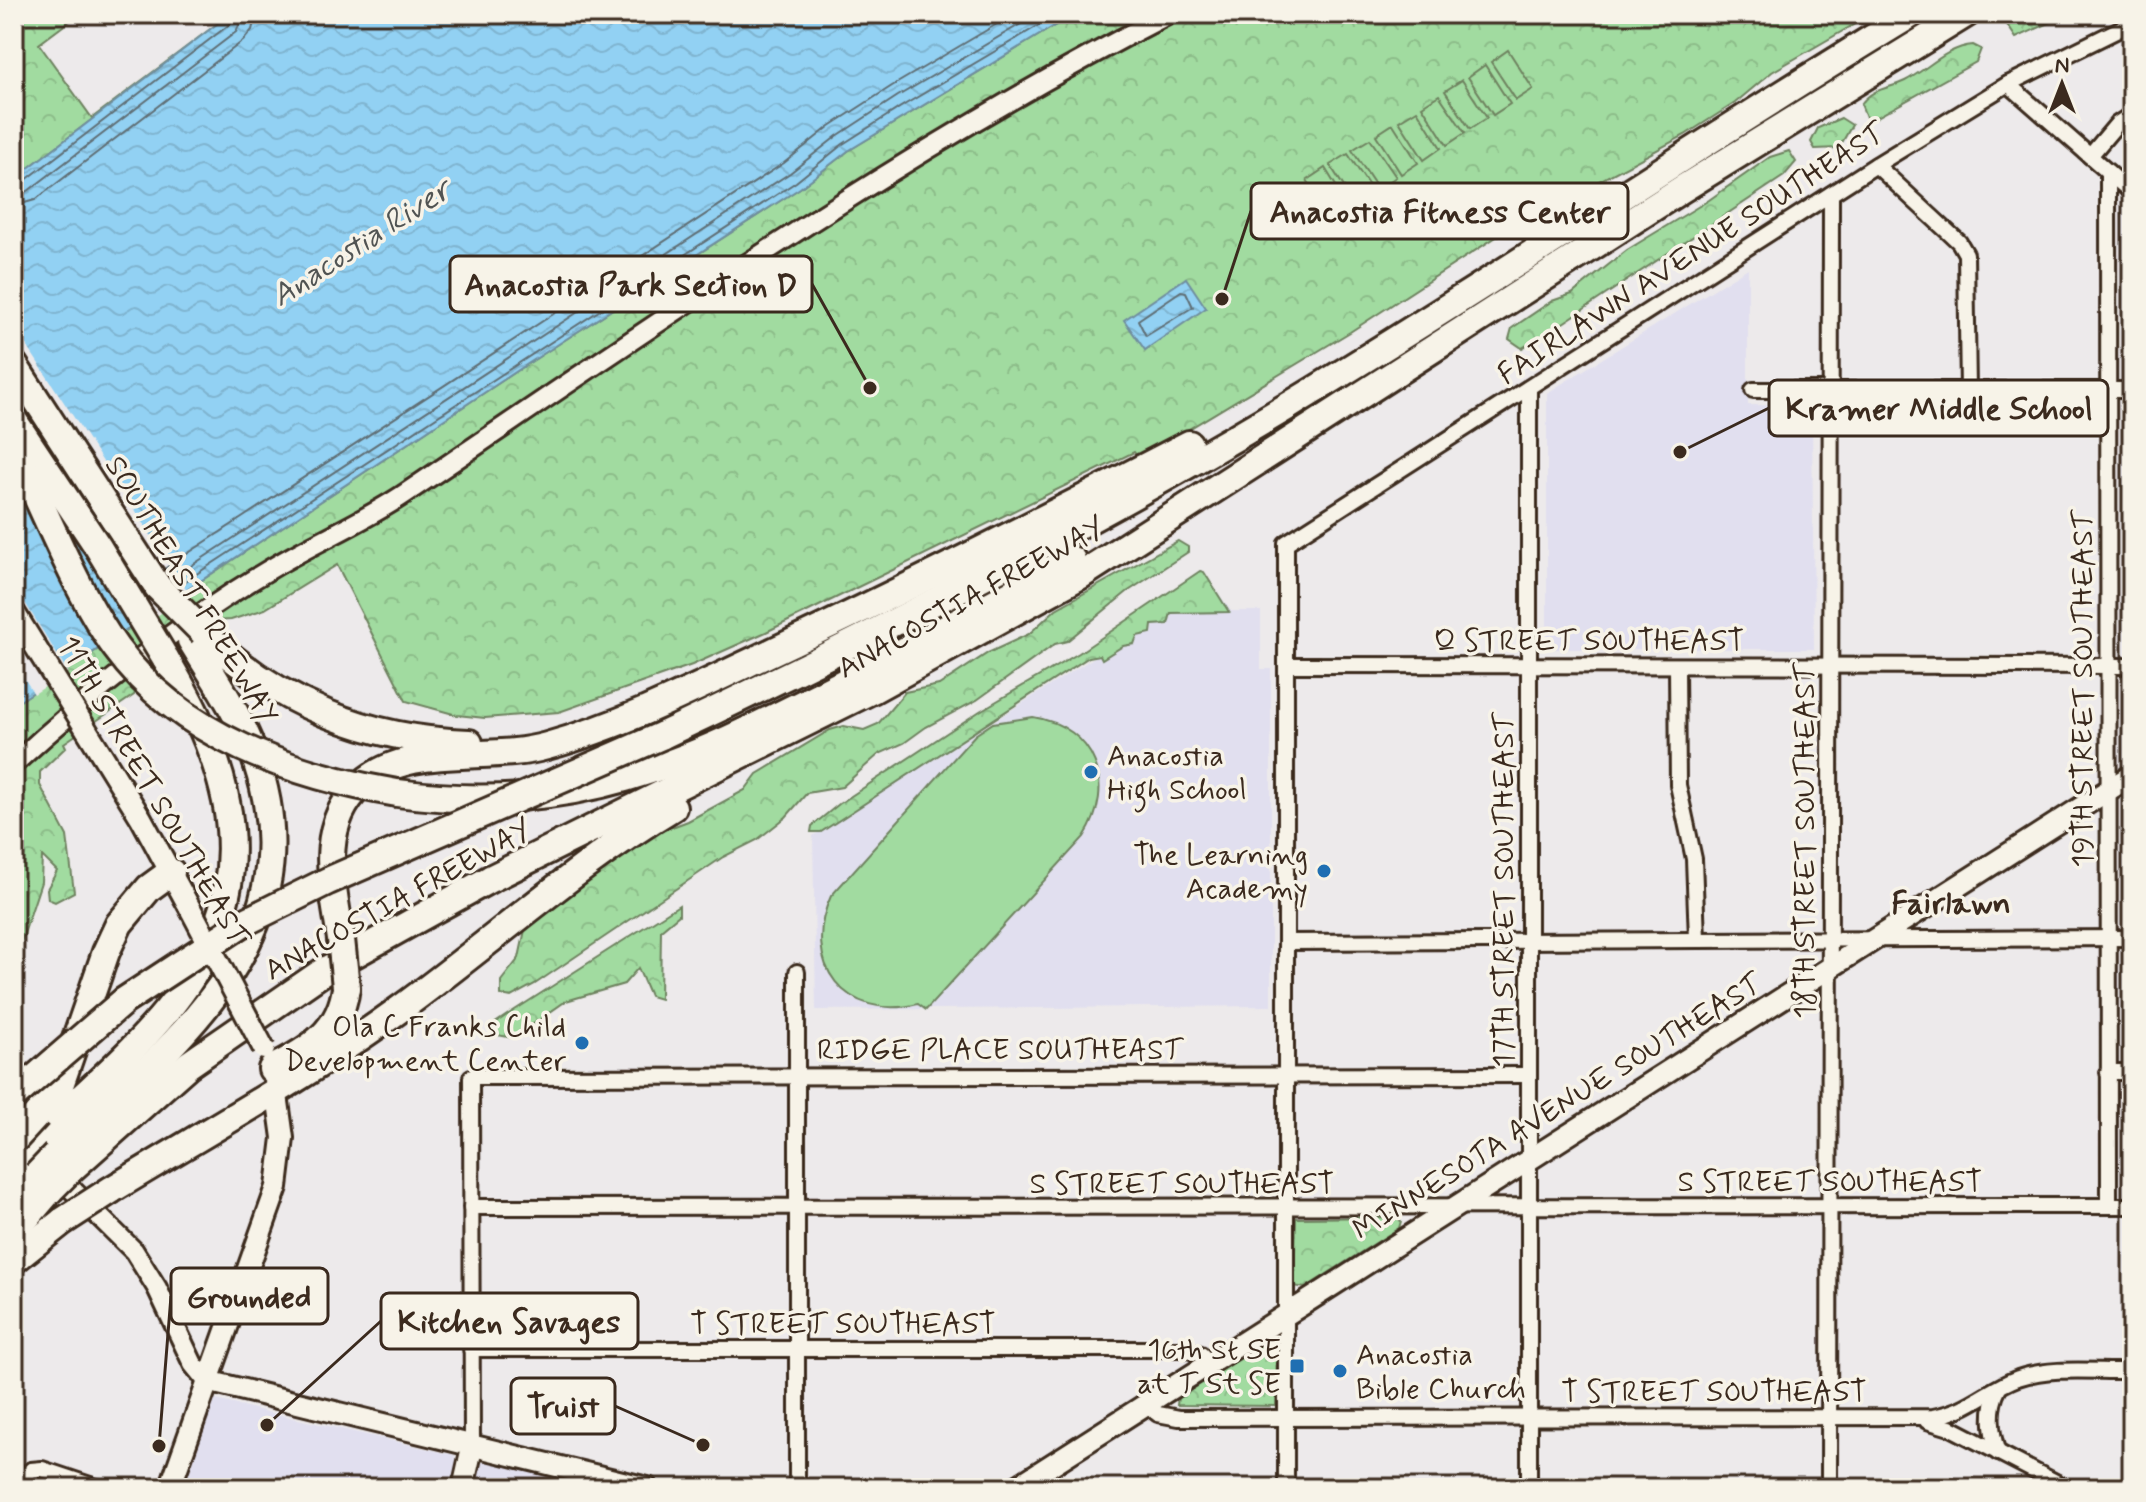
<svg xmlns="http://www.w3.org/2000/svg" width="2146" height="1502" font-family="Mynerve,sans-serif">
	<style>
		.built { fill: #e1dfef }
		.forest { fill: url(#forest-crowns); stroke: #6e825f; stroke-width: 2 }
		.garden { fill: #a1dba0; stroke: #6e825f; stroke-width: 2 }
		.water { fill: url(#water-waves); stroke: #6f8e9e; stroke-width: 2 }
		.pier { fill: #edeaeb }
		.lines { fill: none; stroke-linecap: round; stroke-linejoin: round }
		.shore { stroke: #5e6d73; stroke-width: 2 }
		.minor-casing { stroke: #3b2a1e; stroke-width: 20 }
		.tertiary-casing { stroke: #3b2a1e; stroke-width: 24 }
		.secondary-casing { stroke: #3b2a1e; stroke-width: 26 }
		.motorway-casing { stroke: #3b2a1e; stroke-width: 32 }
		.minor { stroke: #f7f3e8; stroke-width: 14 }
		.tertiary { stroke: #f7f3e8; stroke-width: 18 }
		.secondary { stroke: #f7f3e8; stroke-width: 20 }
		.motorway { stroke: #f7f3e8; stroke-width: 26 }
		.secondary-bridge-casing { stroke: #3b2a1e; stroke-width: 26; stroke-linecap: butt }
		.motorway-bridge-casing { stroke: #3b2a1e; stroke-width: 32; stroke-linecap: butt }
		.secondary-bridge { stroke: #f7f3e8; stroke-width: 20 }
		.motorway-bridge { stroke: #f7f3e8; stroke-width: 26 }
		.poi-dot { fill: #1f6fb2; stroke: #f7f3e8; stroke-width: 3 }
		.labels { text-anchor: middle; stroke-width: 7; stroke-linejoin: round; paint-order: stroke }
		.street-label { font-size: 30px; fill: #3b2a1e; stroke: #f7f3e8 }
		.poi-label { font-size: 30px; fill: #3b2a1e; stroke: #f7f3e8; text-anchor: end }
		.water-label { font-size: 32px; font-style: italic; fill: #515453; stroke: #f7f3e8 }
		.neighbourhood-label { font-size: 32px; font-weight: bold; fill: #3b2a1e; stroke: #f7f3e8 }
		.leader { fill: none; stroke: #3b2a1e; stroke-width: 3 }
		.callout-dot { fill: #3b2a1e; stroke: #f7f3e8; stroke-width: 3 }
		.callout { fill: #f7f3e8; stroke: #3b2a1e; stroke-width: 3 }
		.callout-label { font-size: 32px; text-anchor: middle; font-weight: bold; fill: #3b2a1e }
	</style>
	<defs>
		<pattern id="forest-crowns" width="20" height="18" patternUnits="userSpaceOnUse" patternTransform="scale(2)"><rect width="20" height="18" fill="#a1dba0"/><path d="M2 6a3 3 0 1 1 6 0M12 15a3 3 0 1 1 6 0" fill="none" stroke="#8cbc89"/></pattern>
		<pattern id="water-waves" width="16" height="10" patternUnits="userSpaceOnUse" patternTransform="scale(2)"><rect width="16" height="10" fill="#92d1f3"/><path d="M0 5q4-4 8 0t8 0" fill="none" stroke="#7fb4d0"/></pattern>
	</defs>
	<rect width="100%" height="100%" fill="#edeaeb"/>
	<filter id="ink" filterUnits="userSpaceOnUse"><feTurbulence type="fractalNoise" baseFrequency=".0125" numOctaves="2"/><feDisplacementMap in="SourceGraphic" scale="16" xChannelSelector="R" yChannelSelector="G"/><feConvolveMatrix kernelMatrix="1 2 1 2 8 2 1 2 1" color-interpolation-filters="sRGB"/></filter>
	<g filter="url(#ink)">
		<!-- built -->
		<g class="built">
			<polygon points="1748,268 1748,405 1812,406 1814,649 1547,649 1547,393"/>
			<polygon points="1211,583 1231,611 1261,611 1261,669 1271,669 1271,1006 816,1010 813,836"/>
			<polygon points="216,1400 454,1455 459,1464 453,1488 182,1488 211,1404"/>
			<polygon points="483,1462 489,1462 599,1488 471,1488 477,1465"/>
		</g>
		<!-- forest -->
		<g class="forest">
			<polygon points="26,14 79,14 39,44 92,118 230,14 14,179 14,22"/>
			<polygon points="1074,14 1872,14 1772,72 1735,103 1685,135 1575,194 1570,189 1350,332 1139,459 1134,452 766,632 692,665 559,712 485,718 457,715 406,701 337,565 265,609 231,620 213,621 150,665 134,695 64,743 66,747 40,772 40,785 67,836 74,892 55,902 48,899 47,889 57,871 42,856 41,882 14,964 14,705 526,365 800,188 848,151"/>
			<polygon points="2020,14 2069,14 2016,38 2006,23"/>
			<path d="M1973,45l8,4 -5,13 -108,60 -7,-18c13,-17 28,-15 44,-23 23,-12 42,-34 68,-36z"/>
			<polygon points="1841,118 1852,125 1839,148 1815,149 1811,142 1818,128"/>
			<polygon points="1789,151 1796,162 1784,176 1551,331 1522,348 1509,339 1512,328 1552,301 1572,294 1627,250 1709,200 1770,157"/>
			<polygon points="1178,541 1188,547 1188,552 1127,592 1067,641 1055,644 977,700 926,727 904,743 879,754 842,787 807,793 786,817 757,840 723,857 535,984 511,997 501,995 501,981 519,958 526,925 648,836 688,821 745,790 757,774 830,730 844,726 864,730 878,724 905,692 939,685 988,653 1029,634 1056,609"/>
			<polygon points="1200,571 1204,572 1229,612 1171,613 1168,624 1152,625 1151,633 1137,636 1134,644 1123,646 1102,659 1100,655 1089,657 821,832 811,832 812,826 839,804 980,711 1079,653"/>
			<polygon points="679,905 679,915 661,930 660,999 650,996 638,968 624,984 566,1001 513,1038 492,1034 491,1026 507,1015"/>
			<polygon points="1396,1217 1401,1221 1399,1228 1305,1288 1294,1286 1296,1218"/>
			<polygon points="1271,1338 1277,1343 1276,1406 1177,1405 1178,1397"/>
		</g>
		<!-- garden -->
		<g class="garden">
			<polygon points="1508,50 1533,89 1516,100 1491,62"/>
			<polygon points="1485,65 1510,104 1493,115 1468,77"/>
			<polygon points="1462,80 1487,118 1470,129 1445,91"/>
			<polygon points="1439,95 1465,133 1447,145 1422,106"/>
			<polygon points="1417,110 1441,148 1424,160 1399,121"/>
			<polygon points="1393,124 1418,163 1401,174 1376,135"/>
			<polygon points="1370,139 1396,177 1378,189 1352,150"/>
			<polygon points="1348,154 1373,192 1355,204 1330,165"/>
			<polygon points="1325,168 1349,207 1332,218 1307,180"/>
			<path d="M1033,717c63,10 84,69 51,120l-158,173 -8,-6c-73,18 -118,-41 -87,-108l144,-161 18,-12z"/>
		</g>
		<!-- water -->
		<g class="water">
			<polygon points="230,14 1074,14 848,151 800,188 526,365 14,705 14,179"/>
			<polygon points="1186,278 1206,308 1145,350 1124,320"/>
		</g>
		<!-- pier -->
		<g class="pier">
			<polygon points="14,326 189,593 157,616 14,391"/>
			<polygon points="14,585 68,672 34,694 14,662"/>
		</g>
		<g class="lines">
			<!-- shore -->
			<g class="shore">
				<polyline points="14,184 22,183 230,24 234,14"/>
				<polyline points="14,194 28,191 236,32 244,14"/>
				<polyline points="14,206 35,200 243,41 252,30 256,14"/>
				<polygon points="1181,291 1186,292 1193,307 1146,336 1138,320"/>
				<polyline points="164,569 784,163 830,126 892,86 1014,14"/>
				<polyline points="171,579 790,173 837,136 898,96 1038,14"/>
				<polyline points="178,586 796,182 843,144 904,105 1058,14"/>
			</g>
			<!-- minor casing -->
			<g class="minor-casing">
				<g id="minor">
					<polyline points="2008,84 2132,193"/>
					<polyline points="2090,156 2117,124 2132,114"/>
					<polyline points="1876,165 1959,242 1966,254 1968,390"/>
					<polyline points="2108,172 2109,1206"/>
					<polyline points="1753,390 2132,390"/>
					<polyline points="1286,665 2132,666"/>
					<polyline points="1677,666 1678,785 1694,859 1697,939"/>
					<polyline points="1287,942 2132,938"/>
					<polyline points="2108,1072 2132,1072"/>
					<polyline points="471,1207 2132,1206"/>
					<polyline points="471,1349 1184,1349 1201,1354 1210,1363"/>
					<path d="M1147,1405l11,9 21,4 754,-1c38,-7 53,-27 85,-39 35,-12 78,-6 114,-7"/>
					<polyline points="1927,1421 1953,1429 2067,1488"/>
					<polyline points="472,1448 471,1077 1529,1075"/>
					<path d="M1998,1453c-7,-20 -10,-45 1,-65"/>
					<polyline points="16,1488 31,1470 42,1469 99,1488"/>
					<polyline points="797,1488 797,972"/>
					<polyline points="1286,1488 1286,543 1876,165 2008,84 2132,23"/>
					<polyline points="1529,1488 1529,388"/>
					<polyline points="1829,1488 1831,194"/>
				</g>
			</g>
			<!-- tertiary casing -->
			<g class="tertiary-casing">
				<g id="tertiary">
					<path d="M14,764c78,-72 162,-138 253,-193 45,-28 95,-48 139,-78 249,-168 495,-342 763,-479"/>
					<polyline points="14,1132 134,1251 157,1288 193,1364 207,1381"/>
				</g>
			</g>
			<!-- secondary casing -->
			<g class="secondary-casing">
				<g id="secondary">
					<polyline points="86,729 141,818 191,910"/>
					<polyline points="207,1381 647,1488"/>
					<polyline points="170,1488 277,1187 283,1138 275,1080"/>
					<polyline points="463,1488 472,1448"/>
					<polyline points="1015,1488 2132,775"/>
				</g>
			</g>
			<!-- motorway casing -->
			<g class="motorway-casing">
				<g id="motorway">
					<polyline points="14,365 158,587"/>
					<path d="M203,632c72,71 165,108 266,111"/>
					<path d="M661,736c214,-101 426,-209 629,-331 210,-127 412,-264 622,-391"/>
					<path d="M397,793c179,23 285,-28 440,-107 79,-41 157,-83 235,-126"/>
					<path d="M341,939c-8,-52 -25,-113 20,-154 48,-44 128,-22 186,-39 79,-22 155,-61 229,-96 139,-65 276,-135 413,-206"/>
					<path d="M272,1069c37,-19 69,-37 74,-82"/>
					<polyline points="37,1115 58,1091 106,952 119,924 149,888 171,872"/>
					<path d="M39,1138c44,-44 95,-85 134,-135 92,-117 63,-228 -8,-345"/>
					<path d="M56,1155c117,-112 266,-217 197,-403 -15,-40 -40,-75 -62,-112"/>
					<polyline points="14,1165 20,1158"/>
					<polyline points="71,1169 188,1065 324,971 490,879 872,690 1081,575 1682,189 1966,14"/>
					<path d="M111,1190c97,-59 197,-114 289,-181 92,-67 175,-143 273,-202"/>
					<polyline points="14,1204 37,1175"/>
					<polyline points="14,1232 51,1189"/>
					<polyline points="14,1260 63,1221"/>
				</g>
			</g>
			<!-- minor -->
			<use href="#minor" class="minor"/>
			<!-- tertiary -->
			<use href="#tertiary" class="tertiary"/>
			<!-- secondary -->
			<use href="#secondary" class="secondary"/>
			<!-- motorway -->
			<use href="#motorway" class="motorway"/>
			<!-- secondary-bridge casing -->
			<g class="secondary-bridge-casing">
				<g id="secondary-bridge">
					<polyline points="14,612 86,729"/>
					<polyline points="191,910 264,1049"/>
				</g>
			</g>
			<!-- motorway-bridge casing -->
			<g class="motorway-bridge-casing">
				<g id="motorway-bridge">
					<polyline points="14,421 98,547 165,658"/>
					<path d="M14,447c30,62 63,147 102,201 64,88 178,128 281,145"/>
					<polyline points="158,587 203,632"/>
					<polyline points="341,939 346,987"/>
					<polyline points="14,1096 124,1001 243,923 328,881 661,736"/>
					<polyline points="14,1140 37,1115"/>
					<polyline points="37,1175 56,1155"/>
					<polyline points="51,1189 71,1169"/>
					<polyline points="63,1221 111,1190"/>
				</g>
			</g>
			<!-- secondary-bridge -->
			<use href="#secondary-bridge" class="secondary-bridge"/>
			<!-- motorway-bridge -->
			<use href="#motorway-bridge" class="motorway-bridge"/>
		</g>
	</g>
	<!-- markers -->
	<g class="poi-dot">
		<circle cx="1091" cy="772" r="8"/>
		<circle cx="1324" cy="871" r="8"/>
		<circle cx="582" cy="1043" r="8"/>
		<rect x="1289" y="1358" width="16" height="16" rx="4"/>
		<circle cx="1340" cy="1371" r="8"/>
	</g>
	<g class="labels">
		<!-- street labels -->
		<g class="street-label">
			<text transform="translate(1691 253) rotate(-33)" y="10">FAIRLAWN AVENUE SOUTHEAST</text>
			<text transform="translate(192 590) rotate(59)" y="10">SOUTHEAST FREEWAY</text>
			<text transform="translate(971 597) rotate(-29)" y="10">ANACOSTIA FREEWAY</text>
			<text x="1589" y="650">Q STREET SOUTHEAST</text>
			<text transform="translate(2082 689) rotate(-90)" y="10">19TH STREET SOUTHEAST</text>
			<text transform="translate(154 791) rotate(60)" y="10">11TH STREET SOUTHEAST</text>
			<text transform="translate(1804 841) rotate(-90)" y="10">18TH STREET SOUTHEAST</text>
			<text transform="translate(1503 890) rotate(-90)" y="10">17TH STREET SOUTHEAST</text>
			<text transform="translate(398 899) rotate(-29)" y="10">ANACOSTIA FREEWAY</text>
			<text x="1000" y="1059">RIDGE PLACE SOUTHEAST</text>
			<text transform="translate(1557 1106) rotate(-32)" y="10">MINNESOTA AVENUE SOUTHEAST</text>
			<text x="1830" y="1191">S STREET SOUTHEAST</text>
			<text x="1182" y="1193">S STREET SOUTHEAST</text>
			<text x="843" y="1333">T STREET SOUTHEAST</text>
			<text x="1714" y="1401">T STREET SOUTHEAST</text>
		</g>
		<!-- poi labels -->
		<g class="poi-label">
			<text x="1107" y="765" text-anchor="start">Anacostia<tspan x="1107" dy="34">High School</tspan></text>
			<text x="1308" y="864">The Learning<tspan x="1308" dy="34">Academy</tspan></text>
			<text x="566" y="1036">Ola C Franks Child<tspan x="566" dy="34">Development Center</tspan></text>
			<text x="1281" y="1359">16th St SE<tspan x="1281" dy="34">at T St SE</tspan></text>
			<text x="1356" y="1364" text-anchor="start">Anacostia<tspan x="1356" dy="34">Bible Church</tspan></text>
		</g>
		<!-- water labels -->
		<g class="water-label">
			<text transform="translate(360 242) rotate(-33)" y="11">Anacostia River</text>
		</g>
		<!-- neighbourhood labels -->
		<g class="neighbourhood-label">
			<text x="1951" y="913">Fairlawn</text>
		</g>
	</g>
	<!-- callouts -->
	<path class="leader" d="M1222 299L1251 211M870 388L812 284M1680 452L1769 408M159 1446L171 1296M267 1425L381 1321M703 1445L615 1406"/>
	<g class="callout-dot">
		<circle cx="1222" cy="299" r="8"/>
		<circle cx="870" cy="388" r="8"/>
		<circle cx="1680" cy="452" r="8"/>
		<circle cx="159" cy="1446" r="8"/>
		<circle cx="267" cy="1425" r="8"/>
		<circle cx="703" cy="1445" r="8"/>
	</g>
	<g class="callout">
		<rect x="1251" y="183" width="377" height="56" rx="8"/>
		<rect x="450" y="256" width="362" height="56" rx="8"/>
		<rect x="1769" y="380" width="339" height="56" rx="8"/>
		<rect x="171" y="1268" width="157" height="56" rx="8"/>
		<rect x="381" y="1293" width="257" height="56" rx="8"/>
		<rect x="511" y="1378" width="104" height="56" rx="8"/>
	</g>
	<g class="callout-label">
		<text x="1440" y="222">Anacostia Fitness Center</text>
		<text x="631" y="295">Anacostia Park Section D</text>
		<text x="1939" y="419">Kramer Middle School</text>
		<text x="249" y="1307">Grounded</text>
		<text x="509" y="1332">Kitchen Savages</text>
		<text x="563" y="1417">Truist</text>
	</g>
	<!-- margin -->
	<rect width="2146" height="1502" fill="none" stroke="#f7f3e8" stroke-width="48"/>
	<rect x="24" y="24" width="2098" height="1454" fill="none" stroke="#3b2a1e" stroke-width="3" filter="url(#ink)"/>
	<!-- north arrow -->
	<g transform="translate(2062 84)" stroke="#f7f3e8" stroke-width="6" paint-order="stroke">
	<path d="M0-6L14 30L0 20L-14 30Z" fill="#3b2a1e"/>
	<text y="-12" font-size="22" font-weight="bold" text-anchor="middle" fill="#3b2a1e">N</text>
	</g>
</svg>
